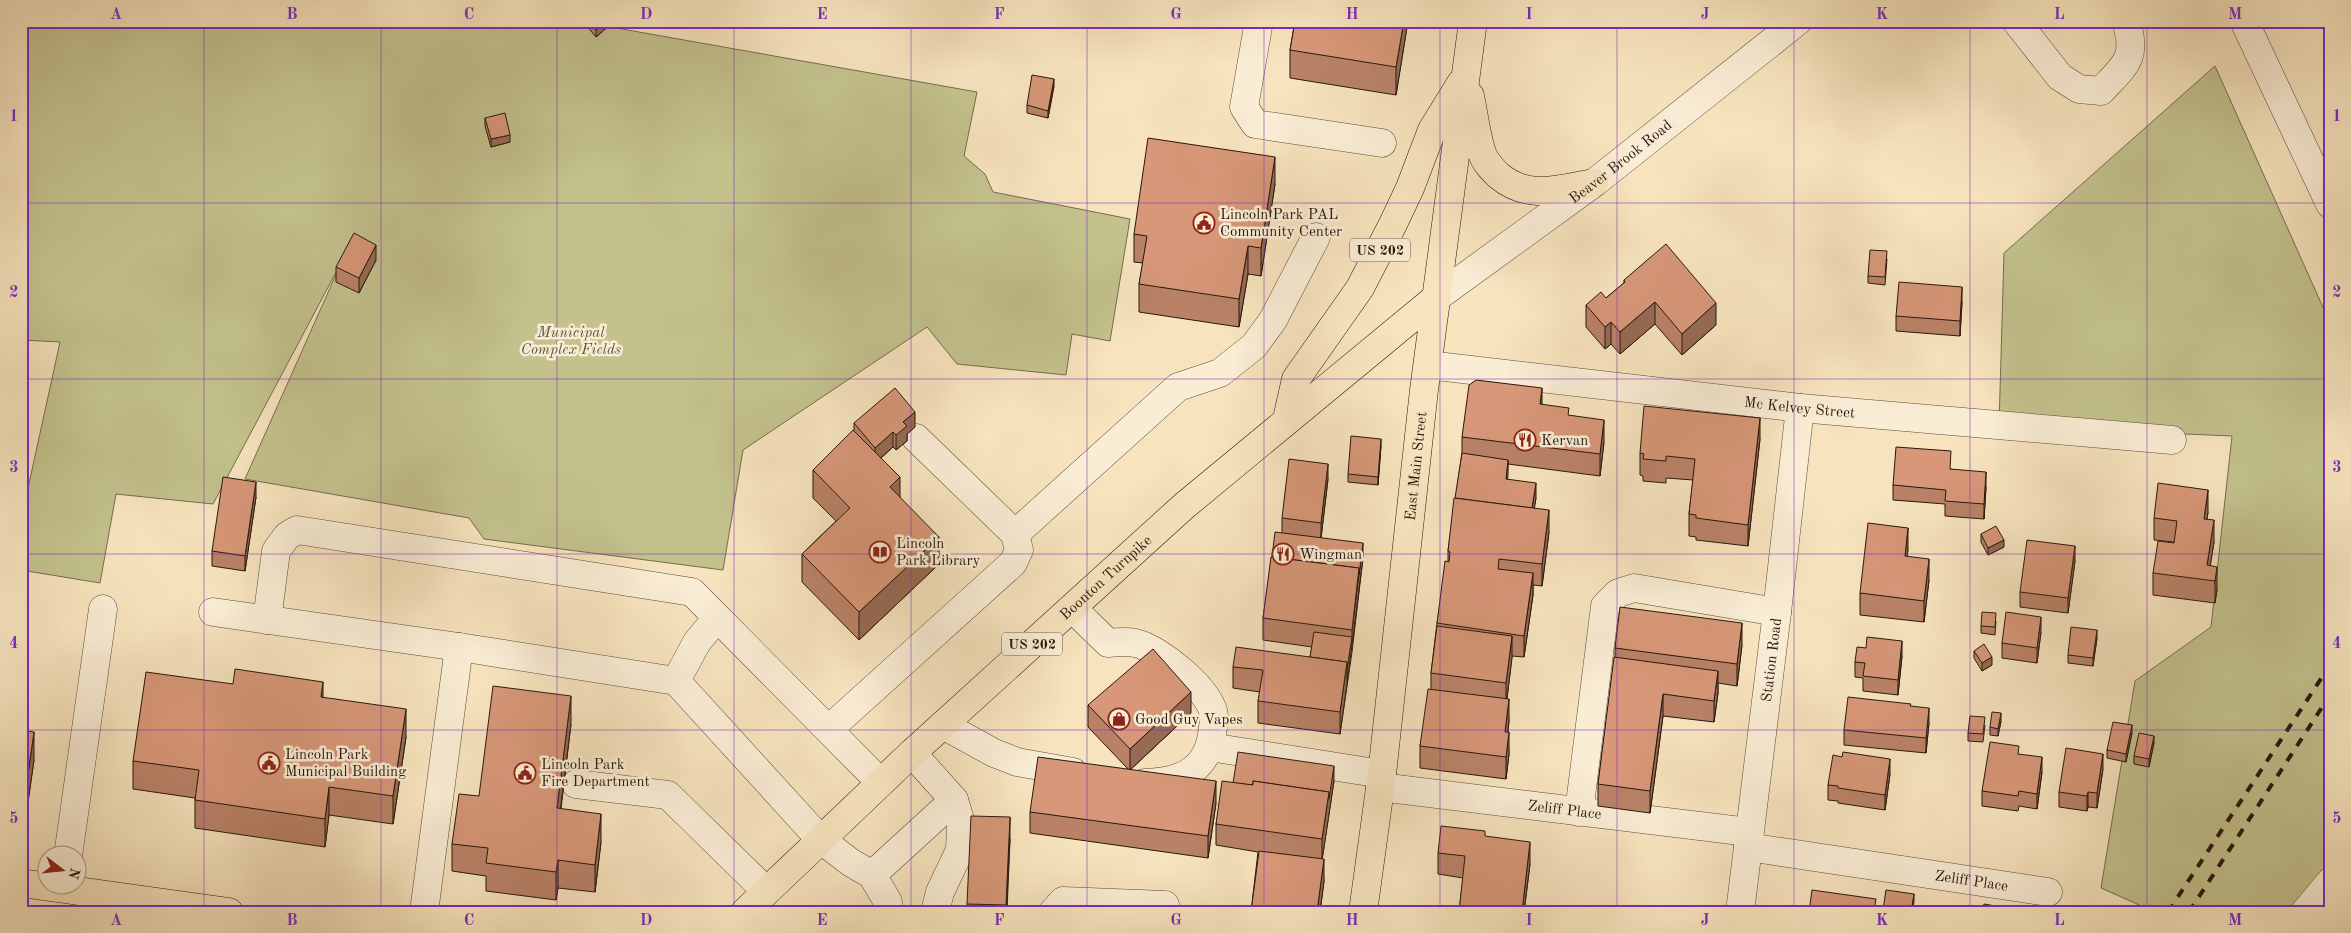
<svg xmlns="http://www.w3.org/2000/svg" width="2351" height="933" font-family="'Old Standard TT',serif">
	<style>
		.green { fill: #c3c28d; stroke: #756c4e }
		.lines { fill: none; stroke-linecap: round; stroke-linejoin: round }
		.minor-casing { stroke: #5b4a3a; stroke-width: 29 }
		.major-casing { stroke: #27170e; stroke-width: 29 }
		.minor { stroke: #faedd5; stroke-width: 28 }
		.major { stroke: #f7e4be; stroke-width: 28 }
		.rail { stroke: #27170e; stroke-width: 4; stroke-dasharray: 9 9; stroke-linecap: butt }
		.wall { fill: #b98267; stroke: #27170e }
		.shaded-wall { fill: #966a54; stroke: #27170e }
		.building { fill: #d79778; stroke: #27170e }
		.grid { fill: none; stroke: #7b2cbf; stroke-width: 1; stroke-opacity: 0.55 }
		.labels { text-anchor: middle; stroke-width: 5; stroke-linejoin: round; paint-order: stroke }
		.shield { fill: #faedd5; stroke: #66574a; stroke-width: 1 }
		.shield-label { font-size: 14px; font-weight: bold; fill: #27170e }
		.street-label { font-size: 15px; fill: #27170e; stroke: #faedd5 }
		.poi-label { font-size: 15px; fill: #27170e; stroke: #faedd5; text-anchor: start }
		.park-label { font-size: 15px; font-style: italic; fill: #5e533a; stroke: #faedd5 }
		.neatline { fill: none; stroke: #7b2cbf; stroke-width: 2 }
		.grid-label { font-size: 16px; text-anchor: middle; font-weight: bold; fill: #7b2cbf }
	</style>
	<rect width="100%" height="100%" fill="#f7e4be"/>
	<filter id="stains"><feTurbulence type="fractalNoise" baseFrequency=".004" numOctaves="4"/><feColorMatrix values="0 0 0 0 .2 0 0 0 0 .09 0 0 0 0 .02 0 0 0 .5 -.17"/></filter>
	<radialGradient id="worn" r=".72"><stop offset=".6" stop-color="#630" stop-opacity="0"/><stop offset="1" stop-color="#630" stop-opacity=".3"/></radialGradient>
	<!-- green -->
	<g class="green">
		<polygon points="21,21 577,21 977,92 964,156 985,174 993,192 1130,219 1110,341 1072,334 1066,375 957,364 927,327 743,450 723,570 484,539 469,518 245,479 342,261 213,504 116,494 100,583 21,570 21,520 60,342 21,340"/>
		<polygon points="2215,66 2330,323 2330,912 2155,912 2101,888 2135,681 2211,627 2232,436 1999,426 2004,253"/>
	</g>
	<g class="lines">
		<!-- minor casing -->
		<g class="minor-casing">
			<g id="minor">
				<polyline points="1259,21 1244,107 1255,124 1382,143"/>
				<path d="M2016,21l44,56 19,12 22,2c24,-26 37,-32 25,-70"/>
				<polyline points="2244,21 2330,204"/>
				<path id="s1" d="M1437,297l157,-114 204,-162"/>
				<path id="s2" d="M1428,365l372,43 372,32"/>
				<polyline points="916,438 1015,534"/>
				<path d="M1072,608l36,35c9,-1 18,-2 27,0 23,4 77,48 79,73 1,5 -2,13 -2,19 -6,37 -33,47 -67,48"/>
				<polyline points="213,612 459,647 676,681 820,839 850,862 872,875 888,902 888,912"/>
				<polyline points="267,620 276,551 287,536 297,530 692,592 880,782"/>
				<polyline points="676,681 697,642 717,618"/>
				<polyline points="943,725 994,753 1017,762 1073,772"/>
				<polyline points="829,729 1013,563 1019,550 1015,534 1178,387 1220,373 1254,346 1273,320 1316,237"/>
				<polyline points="1210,747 1382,774"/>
				<polyline points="912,753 954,800 961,823 960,850 940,892 935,912"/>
				<polyline points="576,784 668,795 766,891"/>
				<path id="s3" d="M1380,787l369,45"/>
				<polyline points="1579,812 1605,606 1618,593 1634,588 1777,612"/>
				<path id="s4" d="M1748,847l300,45"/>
				<polyline points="68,856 103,609"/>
				<polyline points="872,875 954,800"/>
				<polyline points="424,912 459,647"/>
				<polyline points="1053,912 1063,901 1165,905"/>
				<path id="s5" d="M1740,912l37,-300 23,-204"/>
				<polyline points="2305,912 2330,882"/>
			</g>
		</g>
		<!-- major casing -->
		<g class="major-casing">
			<g id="major">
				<path d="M1470,96c4,19 6,39 12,57 3,9 10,16 16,22 30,26 61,14 96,8"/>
				<polyline points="1287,419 1296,379 1360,288 1393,224 1410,188 1432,130 1461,83"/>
				<polyline points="21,883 229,912"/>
				<path id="s6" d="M745,912l167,-159 272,-247 253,-209"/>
				<path id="s7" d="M1363,912l19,-138 42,-384 49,-369"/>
			</g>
		</g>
		<!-- minor -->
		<use href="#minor" class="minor"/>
		<!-- major -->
		<use href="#major" class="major"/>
		<!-- rail -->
		<g class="rail">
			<polyline points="2168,912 2330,665"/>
			<polyline points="2189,912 2330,695"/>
		</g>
	</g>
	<!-- wall -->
	<g class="wall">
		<polygon points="586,21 611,21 611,24 596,37 586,25"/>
		<polygon points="1295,21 1408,21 1396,95 1290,78 1290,50"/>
		<polygon points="1054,86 1048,118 1027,113 1027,105"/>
		<polygon points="485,118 510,142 491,147 485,126"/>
		<polygon points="1275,184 1261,276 1248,274 1239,327 1139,312 1139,284 1143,263 1134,262 1134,234"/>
		<polygon points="1887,259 1885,285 1868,283 1868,276"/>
		<polygon points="376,260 359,293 336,282 336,267"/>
		<polygon points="1624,280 1716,325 1682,355 1655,324 1620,354 1611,344 1605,349 1586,327 1586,305 1606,298 1624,283"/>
		<polygon points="1962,302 1960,336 1896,331 1896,316"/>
		<polygon points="1542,404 1569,416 1604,442 1600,476 1508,464 1507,479 1536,498 1534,508 1549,532 1542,586 1533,585 1533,595 1524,657 1512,656 1507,699 1509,721 1508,732 1509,754 1506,779 1420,768 1420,746 1431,689 1431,673 1437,623 1448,562 1448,551 1462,453 1462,437"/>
		<polygon points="854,423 915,427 907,434 907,441 896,450 893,447 881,458 900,497 939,564 859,640 802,582 802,554 836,521 813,498 813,470 854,430"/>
		<polygon points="1760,439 1748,546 1696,540 1696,537 1689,536 1689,514 1693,480 1666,478 1666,483 1643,481 1643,476 1640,475 1640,453"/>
		<polygon points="1381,446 1378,485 1348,482 1348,474"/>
		<polygon points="1951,469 1986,487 1984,519 1945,516 1945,504 1893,500 1893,485"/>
		<polygon points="1328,479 1321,538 1363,558 1352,652 1340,734 1258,723 1258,701 1260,692 1233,688 1233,667 1310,657 1312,647 1263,640 1263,618 1272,557 1282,532 1282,518"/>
		<polygon points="256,497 245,571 212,566 212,551"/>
		<polygon points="2208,512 2207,519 2214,542 2210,566 2217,589 2215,603 2153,595 2153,573 2174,542 2154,540 2154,518"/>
		<polygon points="1981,534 2004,547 1988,555 1981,542"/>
		<polygon points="1908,549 1907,556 1929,580 1924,622 1860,615 1860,593"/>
		<polygon points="2075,561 2068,613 2020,607 2020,592"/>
		<polygon points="1996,621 1995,635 1981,633 1981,626"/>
		<polygon points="2041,632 2037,663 2002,658 2002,643"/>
		<polygon points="2097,638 2093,666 2068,663 2068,655"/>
		<polygon points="1742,645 1737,686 1718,683 1718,693 1714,722 1663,716 1650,813 1598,806 1598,784 1615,657 1615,648"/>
		<polygon points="1974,651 1992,665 1982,671 1974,658"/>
		<polygon points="1902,656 1898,695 1863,691 1863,678 1855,677 1855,662"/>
		<polygon points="323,697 406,737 393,824 329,815 325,847 195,828 195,798 133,789 133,761"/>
		<polygon points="1088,705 1191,713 1130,770 1216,803 1208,858 1030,833 1030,812 1129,770 1088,727"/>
		<polygon points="1911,706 1929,723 1926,753 1844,745 1844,730"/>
		<polygon points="2001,721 1998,736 1990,735 1990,727"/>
		<polygon points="571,724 561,809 601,842 595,892 558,888 556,900 486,891 486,876 452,871 452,844 479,796"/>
		<polygon points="1985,725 1983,742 1968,741 1968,733"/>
		<polygon points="21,730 34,760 27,809 21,808"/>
		<polygon points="2132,733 2126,762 2107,758 2107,750"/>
		<polygon points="2154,743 2149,767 2134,764 2134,756"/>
		<polygon points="2019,754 2042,772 2037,809 2019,806 2018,811 1982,806 1982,791"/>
		<polygon points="2103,769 2097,808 2088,807 2087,811 2059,807 2059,792"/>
		<polygon points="1890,774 1885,810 1838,803 1838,801 1828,800 1828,785"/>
		<polygon points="1334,781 1322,859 1324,881 1320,912 1251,912 1258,852 1216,845 1216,824 1233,783"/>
		<polygon points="1485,837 1530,864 1524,912 1459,912 1463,878 1438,874 1438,853"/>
		<polygon points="1010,839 1007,912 967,912 967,904"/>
	</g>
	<!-- shaded-wall -->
	<g class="shaded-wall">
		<polygon points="606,21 611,21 611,24 596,37 596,30"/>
		<polygon points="1404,21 1408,21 1396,95 1396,67"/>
		<polygon points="1054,79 1054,86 1048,118 1048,111"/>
		<polygon points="510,135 510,142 491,147 491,139"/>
		<polygon points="1275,157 1275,184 1261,276 1261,248"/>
		<polygon points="376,245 376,260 359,293 359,278"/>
		<polygon points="1248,246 1248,274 1239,327 1239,299"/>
		<polygon points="1962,287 1962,302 1960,336 1960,321"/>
		<polygon points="1655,302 1655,324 1620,354 1620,332"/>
		<polygon points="1716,303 1716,325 1682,355 1682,334"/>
		<polygon points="1611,322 1611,344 1605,349 1605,327"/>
		<polygon points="1542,388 1542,410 1540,404"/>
		<polygon points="915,412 915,427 907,434 907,441 896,450 896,435 903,422"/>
		<polygon points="1760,418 1760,439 1748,546 1748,525"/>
		<polygon points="1604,420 1604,442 1600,476 1600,454"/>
		<polygon points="893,432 893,447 875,463 875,448"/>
		<polygon points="1381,439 1381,446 1378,485 1378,477"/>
		<polygon points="1508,460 1508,475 1506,494 1506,479"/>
		<polygon points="1328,464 1328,479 1321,538 1321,523"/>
		<polygon points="1986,472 1986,487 1984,519 1984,504"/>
		<polygon points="900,477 900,505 890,487"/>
		<polygon points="256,482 256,497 245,571 245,556"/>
		<polygon points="1536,483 1536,498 1531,530 1531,515"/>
		<polygon points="2208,490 2208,512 2204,540 2204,519"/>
		<polygon points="1549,510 1549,532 1542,586 1542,564"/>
		<polygon points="2214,520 2214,542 2208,580 2207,565"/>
		<polygon points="1908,528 1908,549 1905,577 1905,556"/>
		<polygon points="939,537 939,564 859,640 859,612"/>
		<polygon points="2004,540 2004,547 1988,555 1988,548"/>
		<polygon points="1363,543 1363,558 1347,684 1347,669 1352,637 1352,630"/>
		<polygon points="2075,546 2075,561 2068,613 2068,598"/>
		<polygon points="1929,559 1929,580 1924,622 1924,601"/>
		<polygon points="2217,567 2217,589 2215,603 2215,581"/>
		<polygon points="1533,573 1533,595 1524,657 1524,636"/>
		<polygon points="24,616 24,644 21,663 21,635"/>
		<polygon points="2041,617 2041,632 2037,663 2037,648"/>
		<polygon points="1742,623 1742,645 1737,686 1737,664"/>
		<polygon points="2097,630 2097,638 2093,666 2093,658"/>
		<polygon points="1512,636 1512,658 1506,705 1506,683"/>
		<polygon points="1902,641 1902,656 1898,695 1898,680"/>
		<polygon points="1992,657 1992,665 1982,671 1982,663"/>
		<polygon points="1347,662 1347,684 1340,734 1340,712"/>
		<polygon points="1718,671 1718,693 1714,722 1714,701"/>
		<polygon points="323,682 323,709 321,697"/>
		<polygon points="1191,692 1191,713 1130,770 1130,749"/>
		<polygon points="1663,694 1663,716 1650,813 1650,791"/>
		<polygon points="571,696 571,724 557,836 557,808"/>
		<polygon points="1509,699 1509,721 1505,754 1505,732"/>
		<polygon points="1929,708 1929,723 1926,753 1926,738"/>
		<polygon points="406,709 406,737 393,824 393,796"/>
		<polygon points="2001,713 2001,721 1998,736 1998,729"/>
		<polygon points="2132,725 2132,733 2126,762 2126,754"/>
		<polygon points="34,732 34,760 27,809 27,781"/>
		<polygon points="1509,732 1509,754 1506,779 1506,757"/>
		<polygon points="2154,736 2154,743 2149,767 2149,759"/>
		<polygon points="2103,754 2103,769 2097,808 2097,793"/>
		<polygon points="2042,757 2042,772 2037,809 2037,794"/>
		<polygon points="1890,759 1890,774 1885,810 1885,795"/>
		<polygon points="1334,766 1334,781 1322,861 1322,839 1329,792"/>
		<polygon points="1216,781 1216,803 1208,858 1208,836"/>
		<polygon points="329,787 329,815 325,847 325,819"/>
		<polygon points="2088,792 2088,807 2087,811 2087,796"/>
		<polygon points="601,814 601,842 595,892 595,865"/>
		<polygon points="1010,817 1010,839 1006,912 1006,905"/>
		<polygon points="1530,842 1530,864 1524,912 1522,912"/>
		<polygon points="1324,859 1324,881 1320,912 1317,912"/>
		<polygon points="558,860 558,888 556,900 556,872"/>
		<polygon points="1914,894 1914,902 1912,912 1911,912"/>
	</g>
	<!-- building -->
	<g class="building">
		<polygon points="589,21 606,21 596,30"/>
		<polygon points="1295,21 1404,21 1396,67 1290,50"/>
		<polygon points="1032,75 1054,79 1048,111 1027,105"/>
		<polygon points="505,113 510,135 491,139 485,118"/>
		<polygon points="1148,138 1275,157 1261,248 1248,246 1239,299 1139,284 1147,236 1134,234"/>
		<polygon points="354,233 376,245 359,278 336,267"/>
		<polygon points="1666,244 1716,303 1682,334 1655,302 1620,332 1611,322 1605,327 1586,305 1601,292 1606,298 1625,282 1624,280"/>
		<polygon points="1870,250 1887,251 1885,277 1868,276"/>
		<polygon points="1899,282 1962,287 1960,321 1896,316"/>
		<polygon points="1476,380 1542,388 1540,404 1569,408 1568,415 1604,420 1600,454 1462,437 1469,385"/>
		<polygon points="895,388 915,412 903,422 907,426 896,435 893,432 875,448 854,423"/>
		<polygon points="1644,406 1760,418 1748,525 1696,518 1696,515 1689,514 1695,459 1666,456 1666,461 1643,459 1644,454 1640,453"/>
		<polygon points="853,430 900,477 890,487 939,537 859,612 802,554 850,508 813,470"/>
		<polygon points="1351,436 1381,439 1378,477 1348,474"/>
		<polygon points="1896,447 1951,451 1950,469 1986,472 1984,504 1945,501 1946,490 1893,485"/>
		<polygon points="1462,453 1508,460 1506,479 1536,483 1532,508 1455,498"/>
		<polygon points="1289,459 1328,464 1321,523 1282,518"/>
		<polygon points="223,477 256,482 245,556 212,551"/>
		<polygon points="2158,483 2208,490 2204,519 2214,520 2207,565 2217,567 2215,581 2153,573 2158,541 2174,543 2177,521 2154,518"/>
		<polygon points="1454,498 1549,510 1542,564 1499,559 1498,569 1533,573 1524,636 1437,623 1445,561 1449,562 1450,552 1448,551"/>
		<polygon points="1868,523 1908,528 1905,556 1929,559 1924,601 1860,593"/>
		<polygon points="1996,526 2004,540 1988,548 1981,534"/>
		<polygon points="1275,532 1363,543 1359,575 1359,568 1272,557"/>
		<polygon points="2027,540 2075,546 2068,598 2020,592"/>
		<polygon points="1271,557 1359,568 1352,630 1263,618"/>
		<polygon points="1620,607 1742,623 1737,664 1615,648"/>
		<polygon points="1982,612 1996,613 1995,627 1981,626"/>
		<polygon points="2006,612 2041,617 2037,648 2002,643"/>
		<polygon points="21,615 24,616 21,635"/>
		<polygon points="1437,626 1512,636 1506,683 1431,673"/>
		<polygon points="2071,627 2097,630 2093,658 2068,655"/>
		<polygon points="1314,632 1352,637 1347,669 1347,662 1310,657"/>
		<polygon points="1867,637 1902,641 1898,680 1863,676 1865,663 1855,662 1857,647 1866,648"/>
		<polygon points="1984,644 1992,657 1982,663 1974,651"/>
		<polygon points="1236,647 1347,662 1340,712 1258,701 1263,670 1233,667"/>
		<polygon points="1153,649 1191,692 1130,749 1088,705"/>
		<polygon points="1614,657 1718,671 1714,701 1663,694 1650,791 1598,784"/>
		<polygon points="235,669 323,682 321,697 406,709 393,796 329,787 325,819 195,800 199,770 133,761 146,672 233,684"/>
		<polygon points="493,686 571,696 557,808 601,814 595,865 558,860 556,872 486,863 488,848 452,844 459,794 479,796"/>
		<polygon points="1428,689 1509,699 1505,732 1509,732 1506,757 1420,746"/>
		<polygon points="1848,697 1911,704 1910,706 1929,708 1926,738 1844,730"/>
		<polygon points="1992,712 2001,713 1998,729 1990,727"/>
		<polygon points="1970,716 1985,717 1983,734 1968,733"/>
		<polygon points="2113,722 2132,725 2126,754 2107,750"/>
		<polygon points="21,730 34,732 27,781 21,780"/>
		<polygon points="2139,733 2154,736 2149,759 2134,756"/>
		<polygon points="1990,742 2019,746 2018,754 2042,757 2037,794 2019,791 2018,796 1982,791"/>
		<polygon points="2066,748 2103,754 2097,793 2088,792 2087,796 2059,792"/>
		<polygon points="1238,752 1334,766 1329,799 1329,792 1253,781 1253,785 1233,783"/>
		<polygon points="1843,752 1890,759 1885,795 1838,788 1838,786 1828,785 1833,755 1842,757"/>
		<polygon points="1038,757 1216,781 1208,836 1030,812"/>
		<polygon points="1222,781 1253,785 1253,781 1329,792 1322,839 1216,824"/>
		<polygon points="971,816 1010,817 1006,905 967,904"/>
		<polygon points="1441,826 1485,831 1485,836 1530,842 1522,912 1459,912 1465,856 1438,853"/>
		<polygon points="1259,851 1324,859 1317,912 1251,912"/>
		<polygon points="1812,890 1876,899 1874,912 1809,912"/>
		<polygon points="1886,890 1914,894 1911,912 1892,912 1883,910"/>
		<polygon points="1984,904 2024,911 2024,912 1982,912"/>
		<polygon points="1102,909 1120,912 1102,912"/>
	</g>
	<!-- grid -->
	<path class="grid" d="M204,21v891M381,21v891M557,21v891M734,21v891M911,21v891M1087,21v891M1264,21v891M1440,21v891M1617,21v891M1794,21v891M1970,21v891M2147,21v891M21,203h2309M21,379h2309M21,554h2309M21,730h2309"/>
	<!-- icons -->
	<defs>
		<g id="civic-ring" transform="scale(1.125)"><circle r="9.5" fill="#faedd5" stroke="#8f2418" stroke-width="1.5"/><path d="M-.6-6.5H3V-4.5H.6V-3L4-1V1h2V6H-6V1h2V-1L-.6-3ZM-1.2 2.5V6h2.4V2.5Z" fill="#8f2418"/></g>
		<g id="restaurant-ring" transform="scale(1.125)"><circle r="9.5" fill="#faedd5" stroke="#8f2418" stroke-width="1.5"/><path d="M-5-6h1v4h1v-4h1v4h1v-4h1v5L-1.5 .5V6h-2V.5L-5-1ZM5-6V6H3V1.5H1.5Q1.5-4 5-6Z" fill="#8f2418"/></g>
		<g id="library-ring" transform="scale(1.125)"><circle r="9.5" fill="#faedd5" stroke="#8f2418" stroke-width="1.5"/><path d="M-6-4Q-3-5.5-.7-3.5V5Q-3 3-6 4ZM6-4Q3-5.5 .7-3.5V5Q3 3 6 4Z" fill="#8f2418"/></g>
		<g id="shop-ring" transform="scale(1.125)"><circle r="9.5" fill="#faedd5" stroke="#8f2418" stroke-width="1.5"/><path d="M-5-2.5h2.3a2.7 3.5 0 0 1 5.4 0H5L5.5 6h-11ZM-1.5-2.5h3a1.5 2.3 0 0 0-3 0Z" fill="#8f2418"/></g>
	</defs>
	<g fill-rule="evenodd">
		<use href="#civic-ring" x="1204" y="223"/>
		<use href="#restaurant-ring" x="1525" y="440"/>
		<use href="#library-ring" x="880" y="552"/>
		<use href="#restaurant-ring" x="1283" y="554"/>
		<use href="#shop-ring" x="1119" y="719"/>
		<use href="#civic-ring" x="269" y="763"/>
		<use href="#civic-ring" x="525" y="773"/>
	</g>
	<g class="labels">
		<!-- shield labels -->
		<g class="shield">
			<rect x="1350" y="238.5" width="60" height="23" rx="4"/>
			<rect x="1002" y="632.5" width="60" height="23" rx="4"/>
		</g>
		<g class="shield-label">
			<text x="1380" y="255">US 202</text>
			<text x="1032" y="649">US 202</text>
		</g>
		<!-- street labels -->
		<g class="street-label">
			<text dy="5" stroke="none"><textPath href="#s1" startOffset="228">Beaver Brook Road</textPath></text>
			<text dy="5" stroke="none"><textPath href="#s2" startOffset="374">Mc Kelvey Street</textPath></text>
			<text dy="5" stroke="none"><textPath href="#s7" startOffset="449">East Main Street</textPath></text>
			<text dy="5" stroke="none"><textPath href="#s6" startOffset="492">Boonton Turnpike</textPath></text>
			<text dy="5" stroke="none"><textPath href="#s5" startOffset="254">Station Road</textPath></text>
			<text dy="5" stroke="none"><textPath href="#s3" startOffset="186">Zeliff Place</textPath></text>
			<text dy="5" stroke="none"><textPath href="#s4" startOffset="226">Zeliff Place</textPath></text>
		</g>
		<!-- poi labels -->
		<g class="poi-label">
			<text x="1220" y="219">Lincoln Park PAL<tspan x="1220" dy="17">Community Center</tspan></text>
			<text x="1541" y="445">Kervan</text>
			<text x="896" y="548">Lincoln<tspan x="896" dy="17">Park Library</tspan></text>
			<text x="1299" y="559">Wingman</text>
			<text x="1135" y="724">Good Guy Vapes</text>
			<text x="285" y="759">Lincoln Park<tspan x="285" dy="17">Municipal Building</tspan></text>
			<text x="541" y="769">Lincoln Park<tspan x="541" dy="17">Fire Department</tspan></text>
		</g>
		<!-- park labels -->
		<g class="park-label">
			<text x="571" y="337">Municipal<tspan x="571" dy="17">Complex Fields</tspan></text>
		</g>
	</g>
	<!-- margin -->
	<rect width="2351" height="933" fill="none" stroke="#f7e4be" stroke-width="55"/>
	<!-- north arrow -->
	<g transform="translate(62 870) rotate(106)"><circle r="24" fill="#faedd5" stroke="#a69785"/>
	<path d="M0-4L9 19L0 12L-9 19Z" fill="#8f2418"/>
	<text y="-8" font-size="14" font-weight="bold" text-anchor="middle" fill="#27170e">N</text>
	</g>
	<rect x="28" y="28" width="2296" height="878" class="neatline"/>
	<g class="grid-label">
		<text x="116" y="19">A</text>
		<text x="292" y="19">B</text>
		<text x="469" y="19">C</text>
		<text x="646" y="19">D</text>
		<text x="822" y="19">E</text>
		<text x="999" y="19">F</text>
		<text x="1176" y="19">G</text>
		<text x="1352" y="19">H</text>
		<text x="1529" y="19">I</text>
		<text x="1705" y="19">J</text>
		<text x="1882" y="19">K</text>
		<text x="2059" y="19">L</text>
		<text x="2235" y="19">M</text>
		<text x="14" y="121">1</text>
		<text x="2337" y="121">1</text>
		<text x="14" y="297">2</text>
		<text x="2337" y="297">2</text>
		<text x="14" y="472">3</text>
		<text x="2337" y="472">3</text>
		<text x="14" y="648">4</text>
		<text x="2337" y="648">4</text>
		<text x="14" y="823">5</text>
		<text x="2337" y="823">5</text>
		<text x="116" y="925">A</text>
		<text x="292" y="925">B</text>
		<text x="469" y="925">C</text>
		<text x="646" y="925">D</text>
		<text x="822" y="925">E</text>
		<text x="999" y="925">F</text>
		<text x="1176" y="925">G</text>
		<text x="1352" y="925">H</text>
		<text x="1529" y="925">I</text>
		<text x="1705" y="925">J</text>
		<text x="1882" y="925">K</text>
		<text x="2059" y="925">L</text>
		<text x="2235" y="925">M</text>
	</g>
	<rect width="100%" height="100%" filter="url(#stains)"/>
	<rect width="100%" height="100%" fill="url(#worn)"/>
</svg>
